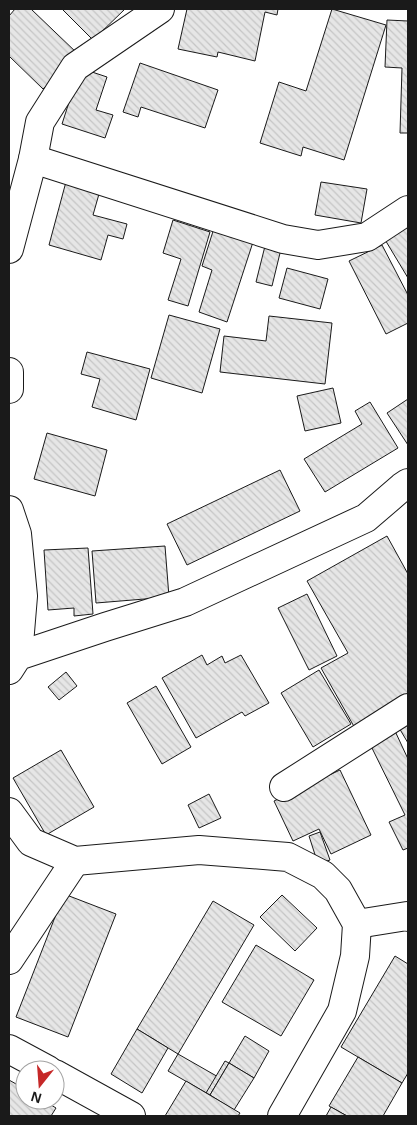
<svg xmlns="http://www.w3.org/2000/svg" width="417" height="1125" font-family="Helvetica,sans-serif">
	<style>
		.building { fill: url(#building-back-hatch); stroke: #1a1a1a }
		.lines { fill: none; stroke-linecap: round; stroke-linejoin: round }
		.street-casing { stroke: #1a1a1a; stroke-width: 30 }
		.street { stroke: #fff; stroke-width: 28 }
	</style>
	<defs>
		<pattern id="building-back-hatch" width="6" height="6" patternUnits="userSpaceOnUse" patternTransform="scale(1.25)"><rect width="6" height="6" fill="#e6e6e6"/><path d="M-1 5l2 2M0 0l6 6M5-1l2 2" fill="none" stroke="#c5c5c5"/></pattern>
	</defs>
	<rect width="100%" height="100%" fill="#fff"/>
	<!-- building -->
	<g class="building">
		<polygon points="15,9 31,9 78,54 43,89 9,56 9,16"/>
		<polygon points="62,9 125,9 93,40"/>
		<polygon points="187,9 278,9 277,15 265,12 255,61 218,52 217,57 178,49"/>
		<polygon points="332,9 386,25 344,160 303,147 301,156 260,143 279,82 306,91"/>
		<polygon points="387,20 408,21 408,133 400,133 402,68 385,67"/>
		<polygon points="140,63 218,90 205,128 141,107 138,117 123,112"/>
		<polygon points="80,68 107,77 96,110 113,115 105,138 62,124"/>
		<polygon points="67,178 101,187 93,215 127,224 123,239 108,235 101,260 49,245"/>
		<polygon points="321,182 367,189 361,223 315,215"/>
		<polygon points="173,220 210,232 188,306 168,300 181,259 163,253"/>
		<polygon points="408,223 408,278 384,238"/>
		<polygon points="215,225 254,239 227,322 199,312 212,270 202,266"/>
		<polygon points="382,245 408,295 408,323 386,334 349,261"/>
		<polygon points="265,246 281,249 272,286 256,282"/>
		<polygon points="287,268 328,279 320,309 279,298"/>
		<polygon points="169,315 220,329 202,393 151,378"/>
		<polygon points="269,316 332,323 325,384 220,372 224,336 266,341"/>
		<polygon points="87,352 150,369 136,420 92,407 100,379 81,374"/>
		<polygon points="333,388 341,423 305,431 297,396"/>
		<polygon points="408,399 408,445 387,413"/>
		<polygon points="370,402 398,448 325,492 304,459 362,424 355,411"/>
		<polygon points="47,433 107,450 95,496 34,479"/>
		<polygon points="280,470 300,511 187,565 167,524"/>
		<polygon points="387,536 408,574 408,694 379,711 356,730 321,668 348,653 307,581"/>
		<polygon points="165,546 169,597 96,603 92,551"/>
		<polygon points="88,548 93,614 74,616 74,608 48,610 44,550"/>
		<polygon points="307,594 337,656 309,670 278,608"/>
		<polygon points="202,655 207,665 222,656 225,663 241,655 269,703 245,716 242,712 196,738 162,678"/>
		<polygon points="319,670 351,724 313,747 281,693"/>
		<polygon points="66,672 77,686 59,700 48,687"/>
		<polygon points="156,686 191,747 162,764 127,703"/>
		<polygon points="408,713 408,743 395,721"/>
		<polygon points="395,731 408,759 408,848 403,850 389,822 405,815 370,744"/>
		<polygon points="61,750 94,807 46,835 13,778"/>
		<polygon points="340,770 371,835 331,854 319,829 293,841 274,801"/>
		<polygon points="209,794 221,818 199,828 188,805"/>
		<polygon points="320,832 330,860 318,864 309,836"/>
		<polygon points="64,894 116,914 68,1037 16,1017"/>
		<polygon points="282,895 317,928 295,951 260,917"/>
		<polygon points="213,901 254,925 178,1054 137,1029"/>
		<polygon points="256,945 314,980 281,1036 222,1002"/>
		<polygon points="395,956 408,964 408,1073 402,1083 341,1047"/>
		<polygon points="137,1029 168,1048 142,1093 111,1074"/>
		<polygon points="245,1036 269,1051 254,1078 229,1063"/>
		<polygon points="178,1054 220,1078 210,1095 168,1071"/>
		<polygon points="358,1057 402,1083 383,1116 347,1116 329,1106"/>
		<polygon points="225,1061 229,1063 210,1095 206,1093"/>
		<polygon points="229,1063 254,1078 234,1110 210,1095"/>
		<polygon points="9,1080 25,1089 25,1100 43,1100 56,1108 51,1116 9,1116"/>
		<polygon points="186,1081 240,1113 238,1116 165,1116"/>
		<polygon points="331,1107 347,1116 326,1116"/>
	</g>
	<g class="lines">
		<!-- street casing -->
		<g class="street-casing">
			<g id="street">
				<polyline points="33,159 283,239 318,245 367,237 408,210"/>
				<polyline points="9,249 33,159 40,122 75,67 160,9"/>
				<polyline points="9,372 9,389"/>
				<polyline points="9,510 17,534 23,596 18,656"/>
				<polyline points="9,670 18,656 105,627 185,602 366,518 402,487 408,483"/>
				<polyline points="284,787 408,708"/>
				<polyline points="9,812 31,842 75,861 199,850 288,857 323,875 338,890 357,924 355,956 342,1011 282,1116"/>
				<polyline points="357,924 407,916 408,917"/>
				<polyline points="9,960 75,861"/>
				<polyline points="9,1049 48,1070"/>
				<polyline points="55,1074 131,1116"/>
			</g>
		</g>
		<!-- street -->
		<use href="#street" class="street"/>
	</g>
	<!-- border -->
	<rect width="417" height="1125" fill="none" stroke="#1a1a1a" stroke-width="20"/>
	<!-- north arrow -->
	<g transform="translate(40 1085) rotate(197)"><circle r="24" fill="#ffffff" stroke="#a3a3a3"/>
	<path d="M0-4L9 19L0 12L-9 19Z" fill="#c62828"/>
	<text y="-8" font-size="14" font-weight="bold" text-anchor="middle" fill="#1a1a1a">N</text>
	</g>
</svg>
